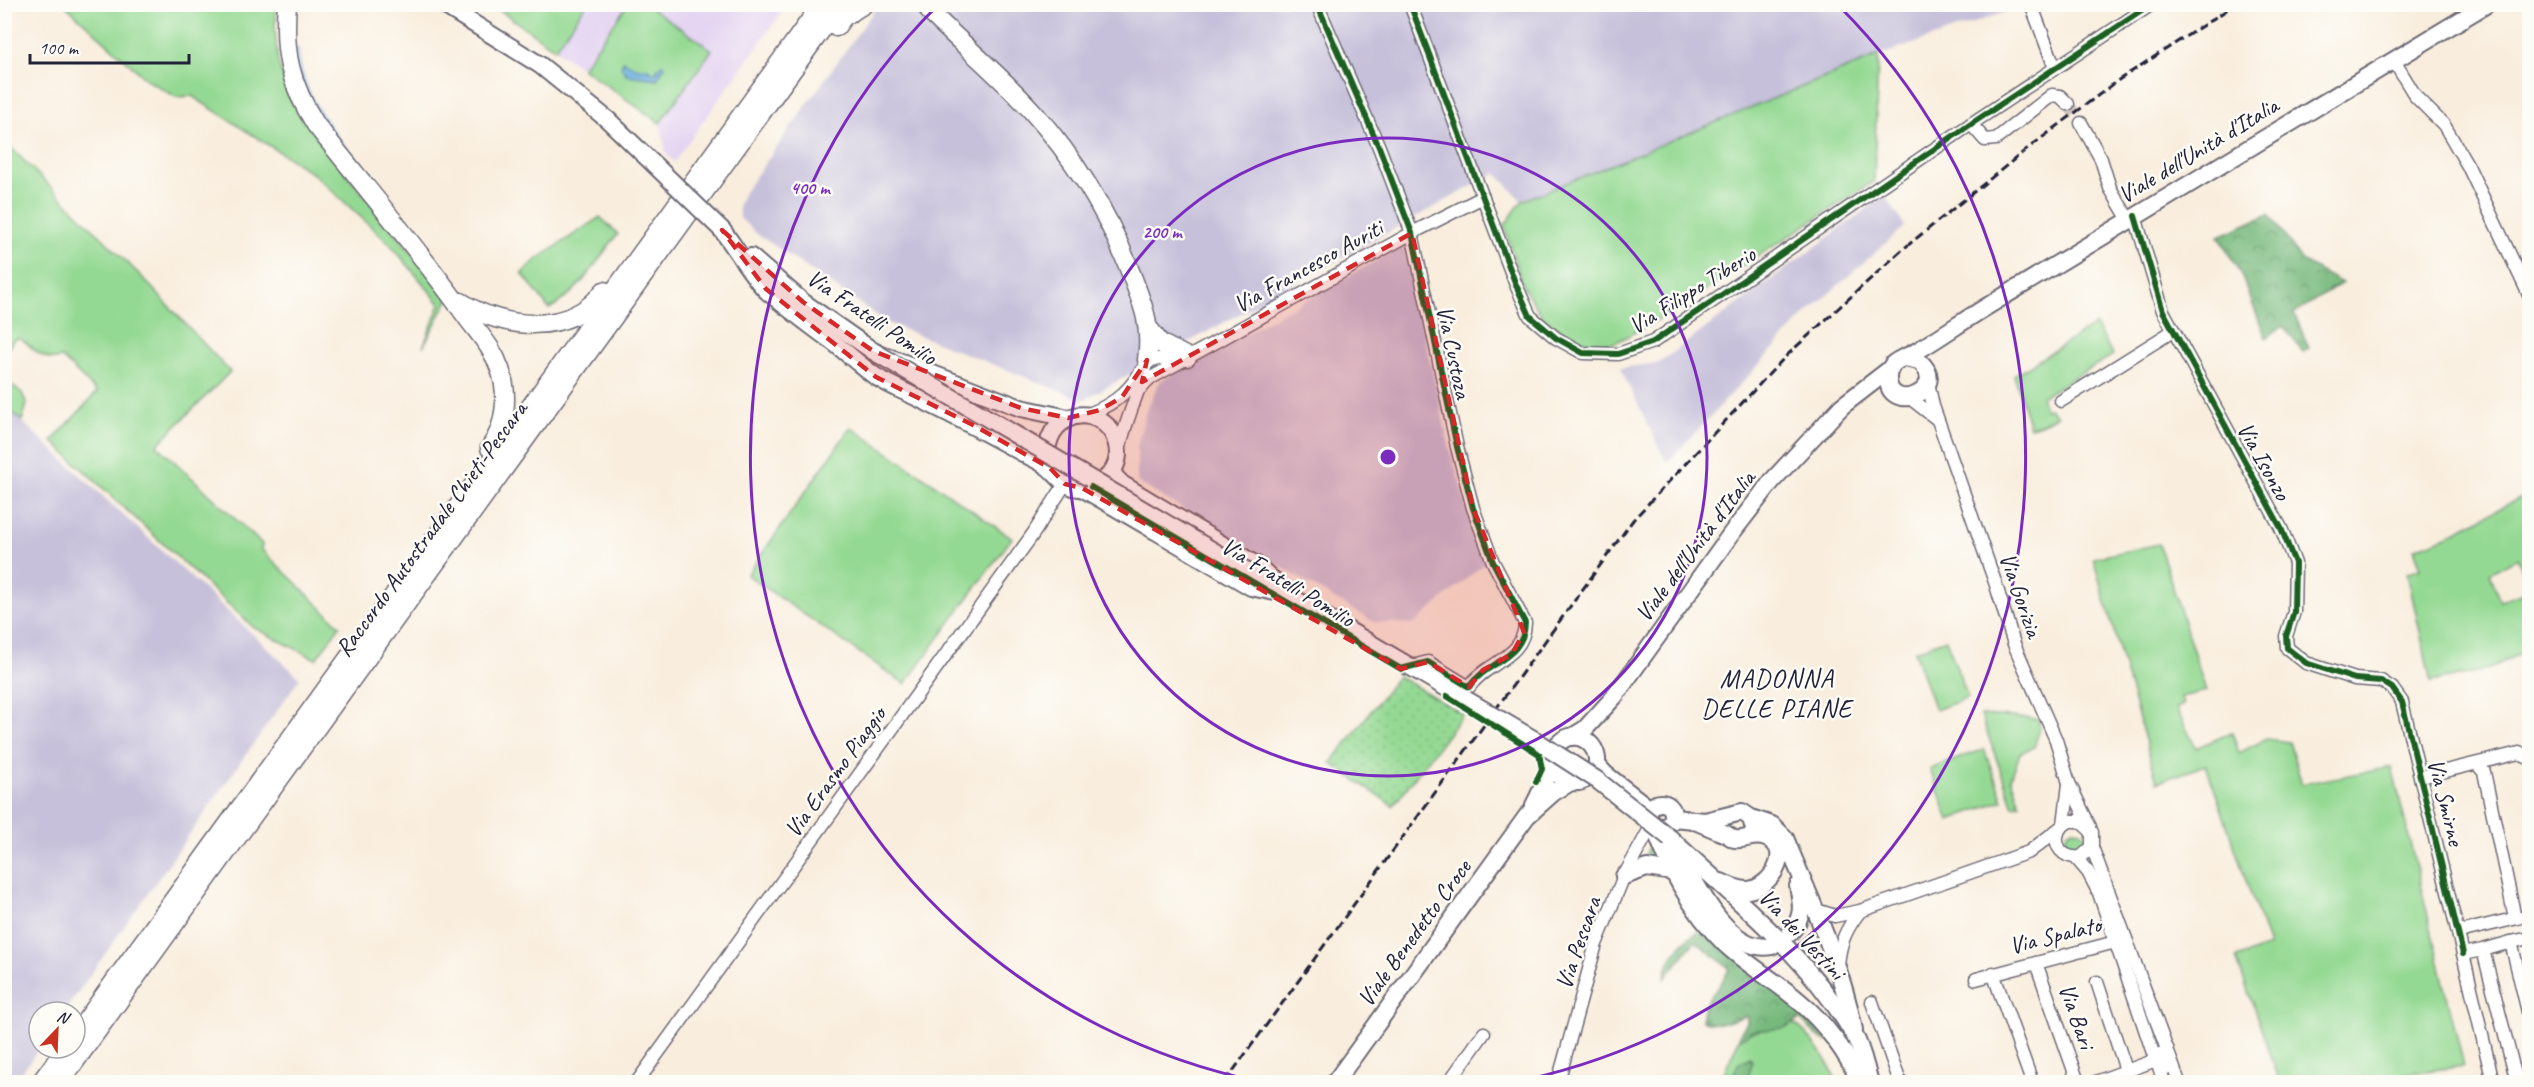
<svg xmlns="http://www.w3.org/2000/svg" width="2534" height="1087" font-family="Caveat,sans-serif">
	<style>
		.built { fill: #e4d3f2 }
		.industrial { fill: #c6c0da }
		.green { fill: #94d993; stroke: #5b7e67; stroke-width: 1.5 }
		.forest { fill: url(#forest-crowns); stroke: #4c6e5c; stroke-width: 1.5 }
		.park { fill: url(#park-dots); stroke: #5b7e67; stroke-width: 1.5 }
		.water { fill: url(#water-rules); stroke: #466a8e; stroke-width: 1.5 }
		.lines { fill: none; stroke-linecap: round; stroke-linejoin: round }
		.stream { stroke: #6bb2e2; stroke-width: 3 }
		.minor-tunnel { stroke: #cec5bd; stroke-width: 12; stroke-dasharray: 12 6; stroke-linecap: butt }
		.minor-casing { stroke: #6d6974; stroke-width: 15 }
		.major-casing { stroke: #6d6974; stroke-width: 20 }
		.highway-casing { stroke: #6d6974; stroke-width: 21 }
		.minor { stroke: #fff; stroke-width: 12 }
		.major { stroke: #fff; stroke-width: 16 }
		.highway { stroke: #fff; stroke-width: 18 }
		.rail { stroke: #22223b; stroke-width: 3; stroke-dasharray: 9 4.5; stroke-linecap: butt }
		.major-bridge-casing { stroke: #6d6974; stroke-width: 20; stroke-linecap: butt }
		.major-bridge { stroke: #fff; stroke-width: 16 }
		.cycleway-casing { stroke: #fdfcf7; stroke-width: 10 }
		.cycleway { stroke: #1b5e20; stroke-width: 6 }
		.marked { fill: #d62828; fill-opacity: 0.2; stroke: #d62828; stroke-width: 4.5; stroke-dasharray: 12 8; stroke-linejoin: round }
		.ring { fill: none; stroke: #7b2cbf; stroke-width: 3 }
		.labels { text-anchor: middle; stroke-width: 5; stroke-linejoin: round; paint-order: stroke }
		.street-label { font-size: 24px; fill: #22223b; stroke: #fdfcf7 }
		.neighbourhood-label { font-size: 26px; letter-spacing: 1.5px; fill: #22223b; stroke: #fdfcf7 }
		.centre { fill: #7b2cbf; stroke: #fdfcf7; stroke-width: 3 }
		.ring-label { font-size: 18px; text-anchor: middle; font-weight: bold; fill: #7b2cbf; stroke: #fdfcf7; stroke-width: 5; stroke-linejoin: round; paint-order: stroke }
	</style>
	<defs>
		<pattern id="forest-crowns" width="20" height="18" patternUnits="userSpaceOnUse" patternTransform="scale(1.5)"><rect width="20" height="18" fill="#77b97d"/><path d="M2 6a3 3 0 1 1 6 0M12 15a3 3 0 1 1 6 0" fill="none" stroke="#619668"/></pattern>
		<pattern id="park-dots" width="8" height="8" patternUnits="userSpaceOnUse" patternTransform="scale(1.5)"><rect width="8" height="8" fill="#94d993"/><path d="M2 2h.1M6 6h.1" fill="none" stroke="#7fba80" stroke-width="1.8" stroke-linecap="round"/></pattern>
		<pattern id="water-rules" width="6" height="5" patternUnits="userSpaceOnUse" patternTransform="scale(1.5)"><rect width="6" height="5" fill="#6bb2e2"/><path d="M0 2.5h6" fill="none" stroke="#5890b8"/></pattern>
	</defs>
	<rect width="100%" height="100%" fill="#fdfcf7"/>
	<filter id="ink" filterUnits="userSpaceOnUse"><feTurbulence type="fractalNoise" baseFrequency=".0167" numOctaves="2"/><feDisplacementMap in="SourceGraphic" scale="12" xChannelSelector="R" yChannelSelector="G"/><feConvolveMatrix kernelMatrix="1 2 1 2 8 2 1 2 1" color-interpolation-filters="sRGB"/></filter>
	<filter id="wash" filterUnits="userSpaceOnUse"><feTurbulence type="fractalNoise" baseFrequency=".008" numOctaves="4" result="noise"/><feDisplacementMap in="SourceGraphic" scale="24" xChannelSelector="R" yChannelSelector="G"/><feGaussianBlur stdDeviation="1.35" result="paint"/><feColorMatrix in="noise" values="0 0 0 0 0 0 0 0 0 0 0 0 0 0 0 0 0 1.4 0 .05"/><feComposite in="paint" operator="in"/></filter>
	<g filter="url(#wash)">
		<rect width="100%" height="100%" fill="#f9eede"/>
		<!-- built -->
		<polygon class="built" points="498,4 787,5 674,162 666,154 660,123 498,9"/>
		<!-- industrial -->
		<g class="industrial">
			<polygon points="878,5 2026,5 1878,56 1522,201 1496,173 1083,400 888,323 757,234 740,218 738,207 743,194"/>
			<polygon points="1885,195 1905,226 1808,312 1667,463 1620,368 1659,363"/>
			<polygon points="1404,245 1450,449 1468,511 1486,562 1414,624 1374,622 1137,482 1137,446 1146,411 1160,381"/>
			<polygon points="4,405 300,678 64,1012 39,1012 39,1048 15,1082 4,1082"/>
		</g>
		<!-- green -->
		<g class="green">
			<polygon points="498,4 586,4 586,5 555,49 498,9"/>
			<polygon points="65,5 277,5 275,28 278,62 291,100 317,138 449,298 423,347 440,304 391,245 315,175 192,96 176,97 147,80"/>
			<polygon points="627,5 647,5 712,50 660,123 582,68"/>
			<polygon points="1878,56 1874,181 1667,315 1613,344 1579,341 1545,320 1523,287 1504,226 1522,201"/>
			<path d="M5,142l138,136 87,94 -73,73 105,99 -1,5 79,77 -24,33 -62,-31 -202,-187 45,-49 -35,-34c-19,5 -28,-10 -42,-20l-7,2 -8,16z"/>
			<path d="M600,217l18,17c-25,30 -33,54 -69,75l-27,-36 14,-13z"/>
			<polygon points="2095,325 2113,355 2041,397 2045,409 2050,408 2057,416 2041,424 2030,427 2014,375"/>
			<polygon points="4,379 22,393 27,404 22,421 5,405"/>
			<polygon points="851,427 1012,538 905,684 747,575"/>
			<polygon points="2529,493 2529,585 2517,558 2490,573 2500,601 2529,591 2529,649 2489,669 2431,682 2407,573 2421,568 2414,549 2447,536"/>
			<polygon points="2159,544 2206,691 2181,697 2183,705 2176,708 2196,748 2232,732 2239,753 2266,739 2289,742 2302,784 2392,767 2464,1066 2403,1074 2401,1082 2280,1082 2236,958 2269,946 2206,765 2157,782 2093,558"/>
			<polygon points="1946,639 1968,698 1935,710 1914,651"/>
			<polygon points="1981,715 2038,719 2040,728 2034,747 2020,753 2011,778 2020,804 2013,806"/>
			<polygon points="1984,749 2003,800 1949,820 1930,769"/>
			<circle cx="2075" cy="839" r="10"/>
			<polygon points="1650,844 1653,845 1666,866 1642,863"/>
			<path d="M1793,1023c17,9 37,42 44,59h-117l18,-41c16,-16 36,-9 55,-18z"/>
		</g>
		<!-- forest -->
		<g class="forest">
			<polygon points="2269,214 2303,262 2342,283 2294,313 2309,348 2303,352 2283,326 2266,338 2241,275 2219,236"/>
			<path d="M1698,932h8l62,47 60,62 -6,-1 -22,-21 -16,9 -31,3 -15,10 3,-10 6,-8v-7c-17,4 -27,12 -45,4 -2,-21 22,-33 27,-52l-34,-27 -30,37c2,-20 16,-36 33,-46z"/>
			<polygon points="1750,1057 1752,1062 1747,1082 1730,1082 1738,1064"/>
		</g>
		<!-- park -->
		<polygon class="park" points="1398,676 1463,714 1393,806 1331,763"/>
		<!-- water -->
		<polygon class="water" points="623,61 637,68 647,68 654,73 662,64 665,66 657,79 627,75 621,67"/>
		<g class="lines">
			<!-- stream -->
			<path class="stream" d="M297,49c3,58 56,106 91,148"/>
		</g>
	</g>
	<g filter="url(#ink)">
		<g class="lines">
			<!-- minor-tunnel -->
			<polyline class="minor-tunnel" points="2068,104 2081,123"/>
			<!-- minor casing -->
			<g class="minor-casing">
				<g id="minor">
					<path d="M1317,4l62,143 33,86 45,214 16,61 20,54 32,61c-1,36 -38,38 -56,64l-41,-25 -23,6"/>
					<polyline points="1410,4 1516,285 1530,316 1556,338 1583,353 1618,354 1653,342 1971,124 2152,4"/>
					<polyline points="2031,4 2055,68"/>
					<polyline points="2394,61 2416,97 2444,125 2468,166 2530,297"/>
					<polyline points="2081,123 2101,159 2110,188 2129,220"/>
					<polyline points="1971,124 1985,140 1996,139 2052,95 2060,96 2068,104"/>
					<polyline points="2135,216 2163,311 2281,528 2295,563 2294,612 2286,636 2287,648 2306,663 2355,679 2381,681 2392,688 2402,702 2463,954"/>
					<polyline points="1147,360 1185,357"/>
					<polyline points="1928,382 1933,406 1995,582 2014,644 2056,740 2069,783 2090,827"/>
					<polyline points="1141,388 1151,378 1412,233 1483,197"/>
					<polyline points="1910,398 1937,419"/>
					<polyline points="2061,401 2173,331"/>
					<path d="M1083,416c26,-9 44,-21 58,-45"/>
					<path d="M1119,450c7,-32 21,-59 28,-90"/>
					<polyline points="2477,764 2484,772 2515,918"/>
					<polyline points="2421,777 2519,753 2530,759"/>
					<polyline points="2064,824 2069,784"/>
					<polyline points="2092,847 2179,1082"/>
					<polyline points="2076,858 2088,872 2099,893 2153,1053 2163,1056 2167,1048"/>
					<path d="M1816,910l19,6 25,-5 169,-59 40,-31h11l12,11v15l-11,10c-18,2 -29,-11 -22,-27"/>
					<polyline points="2459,932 2530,915"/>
					<polyline points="2530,938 2511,942 2530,1020"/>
					<polyline points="2483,950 2511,942"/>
					<polyline points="2036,963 2078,1082"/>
					<path d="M1838,965c2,-23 8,-36 22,-54"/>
					<polyline points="1993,973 2032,1082"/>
					<polyline points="1976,979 2123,940"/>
					<polyline points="2097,982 2126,1070"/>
					<polyline points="1872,1002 1900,1082"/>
					<polyline points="637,1082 1033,534 1065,484"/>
					<polyline points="1449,1082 1484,1033"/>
					<polyline points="1558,1082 1596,944 1624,876 1653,823"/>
					<polyline points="2096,1082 2156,1060"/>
					<polyline points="2164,1082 2159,1067 2166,1063 2170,1068"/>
					<polyline points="2493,1082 2463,954 2483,950 2517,1082"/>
					<polyline points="2517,1082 2530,1074"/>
				</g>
			</g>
			<!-- major casing -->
			<g class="major-casing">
				<g id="major">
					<polyline points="442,4 540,65 608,120"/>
					<path d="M722,230c14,18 30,47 46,62 21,17 43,34 65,50 14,11 28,24 42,34 17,11 36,18 53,27 31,15 62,32 93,49 9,5 19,9 27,15 9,7 13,16 25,20 21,5 44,-11 45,-33 0,-8 -2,-15 -6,-22 -25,-36 -77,-9 -62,36"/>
					<polyline points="751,257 803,302 873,351 1021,408 1068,418"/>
					<path d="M1904,358l15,3c34,29 -32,56 -31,16 0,-4 2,-9 5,-13 6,-6 17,-8 24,-13 25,-15 49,-32 74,-47l496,-300"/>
					<polyline points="1111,473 1122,484 1258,566 1277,584"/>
					<polyline points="1082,488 1154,530"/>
					<polyline points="1572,737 1585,729 1614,697 1731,534 1772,481 1842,406 1890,369"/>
					<polyline points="1597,765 1605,774 1650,809"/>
					<circle cx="1661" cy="815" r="12"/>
					<path d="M1534,805c6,-11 11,-23 15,-35 4,-9 2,-19 9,-26 20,-21 50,7 35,30 -15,15 -35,8 -41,-11"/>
					<polyline points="1673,818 1705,821 1742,812 1751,818 1753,826"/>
					<path d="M1751,818l21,7 13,13c26,63 56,125 69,192"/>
					<path d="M1695,821l31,13 8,5c11,2 20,-6 32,-1 29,11 5,50 -18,52 -10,0 -19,-4 -27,-8"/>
					<path d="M1654,825c14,42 38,87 70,118 23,22 52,38 76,59 25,21 47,51 60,80"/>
					<path d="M1670,838c65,61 139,119 184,197 8,13 11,32 16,47"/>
					<path d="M1678,852c18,31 50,103 94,94"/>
					<polyline points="1624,876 1647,868 1672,872"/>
					<path d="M1790,933c14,-16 12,-28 8,-47"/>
					<polyline points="1335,1082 1527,816 1554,792 1571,782"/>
				</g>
			</g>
			<!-- highway casing -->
			<g class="highway-casing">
				<g id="highway">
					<path d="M287,4c-4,49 3,80 29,121 50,63 103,125 150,191 13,18 27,32 34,53 9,26 6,57 -10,79"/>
					<path d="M925,4l6,9c33,33 71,64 102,99 42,47 75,101 97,159 13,34 22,53 17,89"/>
					<polyline points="836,27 843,17 864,4"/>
					<path d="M461,302c43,28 109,34 143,-11"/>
					<polyline points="1150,330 1160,343 1187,357"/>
					<polyline points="75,1036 822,4"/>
					<polyline points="41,1082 66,1048"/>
					<polyline points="60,1082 840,4"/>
				</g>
			</g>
			<!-- minor -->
			<use href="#minor" class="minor"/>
			<!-- major -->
			<use href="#major" class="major"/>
			<!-- highway -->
			<use href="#highway" class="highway"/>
			<!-- rail -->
			<polyline class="rail" points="1225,1082 1633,520 1785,357 1902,250 2027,149 2120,79 2236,4"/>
			<!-- major-bridge casing -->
			<g class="major-bridge-casing">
				<g id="major-bridge">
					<polyline points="608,120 722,230"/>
					<polyline points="873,351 1535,740 1597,780 1670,838"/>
					<polyline points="1154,530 1251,587 1275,592"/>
				</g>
			</g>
			<!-- major-bridge -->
			<use href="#major-bridge" class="major-bridge"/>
			<!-- cycleway casing -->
			<g class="cycleway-casing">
				<g id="cycleway">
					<polyline points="1410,4 1516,285 1530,316 1556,338 1583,353 1618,354 1653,342 1971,124 2152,4"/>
					<polyline points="2135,216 2163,311 2281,528 2295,563 2294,612 2286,636 2287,648 2306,663 2355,679 2381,681 2392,688 2402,702 2463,954"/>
					<path d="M1091,487l310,182 27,-7 41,25c18,-26 55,-28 56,-64l-32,-61 -20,-54 -16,-61 -45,-214 -33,-86 -62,-143"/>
					<polyline points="1447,696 1539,754 1542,769 1536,782"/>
				</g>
			</g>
			<!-- cycleway -->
			<use href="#cycleway" class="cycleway"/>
		</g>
	</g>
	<!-- marked area -->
	<path class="marked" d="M722,230l81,72 70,49 148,57 47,10 32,-8 22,-13 25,-37 -5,22 270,-149 61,275 51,124 -12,22 -29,16 -14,17 -41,-25 -27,7 -319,-181 -17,-4 -15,-16 -77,-43 -97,-48 -110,-88z"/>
	<!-- distance rings -->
	<g class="ring">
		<circle cx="1388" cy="457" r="319"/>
		<path d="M1261 1082A638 638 0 0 1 937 6M1839 6A638 638 0 0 1 1515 1082"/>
	</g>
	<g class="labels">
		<!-- street labels -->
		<g class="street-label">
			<text transform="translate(2198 150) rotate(-31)" y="8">Viale dell'Unità d'Italia</text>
			<text transform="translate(1308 266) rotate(-29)" y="8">Via Francesco Auriti</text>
			<text transform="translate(1692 290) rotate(-32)" y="8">Via Filippo Tiberio</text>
			<text transform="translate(872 317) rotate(34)" y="8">Via Fratelli Pomilio</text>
			<text transform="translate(1454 352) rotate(78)" y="8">Via Custoza</text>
			<text transform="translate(2264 461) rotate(61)" y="8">Via Isonzo</text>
			<text transform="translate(431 529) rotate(-54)" y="8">Raccordo Autostradale Chieti-Pescara</text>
			<text transform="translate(1695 546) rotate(-53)" y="8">Viale dell'Unità d'Italia</text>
			<text transform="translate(1288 582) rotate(31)" y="8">Via Fratelli Pomilio</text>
			<text transform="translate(2021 595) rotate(71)" y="8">Via Gorizia</text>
			<text transform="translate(835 772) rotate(-54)" y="8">Via Erasmo Piaggio</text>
			<text transform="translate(2446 802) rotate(76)" y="8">Via Smirne</text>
			<text transform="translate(1414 933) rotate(-54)" y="8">Viale Benedetto Croce</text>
			<text transform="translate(1802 934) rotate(47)" y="8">Via dei Vestini</text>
			<text transform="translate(2055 935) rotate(-14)" y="8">Via Spalato</text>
			<text transform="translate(1578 943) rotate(-71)" y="8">Via Pescara</text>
			<text transform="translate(2077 1016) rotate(71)" y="8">Via Bari</text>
		</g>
		<!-- neighbourhood labels -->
		<g class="neighbourhood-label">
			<text x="1777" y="687">MADONNA<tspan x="1777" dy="30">DELLE PIANE</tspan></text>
		</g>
	</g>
	<circle cx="1388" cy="457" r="9" class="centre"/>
	<g class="ring-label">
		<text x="810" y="194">400 m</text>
		<text x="1162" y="238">200 m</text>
	</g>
	<!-- margin -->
	<rect width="2534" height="1087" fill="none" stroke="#fdfcf7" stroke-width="24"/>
	<!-- north arrow -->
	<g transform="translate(57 1030) rotate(23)"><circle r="28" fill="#fdfcf7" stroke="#a5a5ac" stroke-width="1.5"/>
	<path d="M0-4.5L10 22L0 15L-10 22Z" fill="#c8321e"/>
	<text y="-9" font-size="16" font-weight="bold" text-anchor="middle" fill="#22223b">N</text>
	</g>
	<!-- scale -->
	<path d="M30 54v9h159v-9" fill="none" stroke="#22223b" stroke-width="3"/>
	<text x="39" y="54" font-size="18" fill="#22223b" stroke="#fdfcf7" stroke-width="4.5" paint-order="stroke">100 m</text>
</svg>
